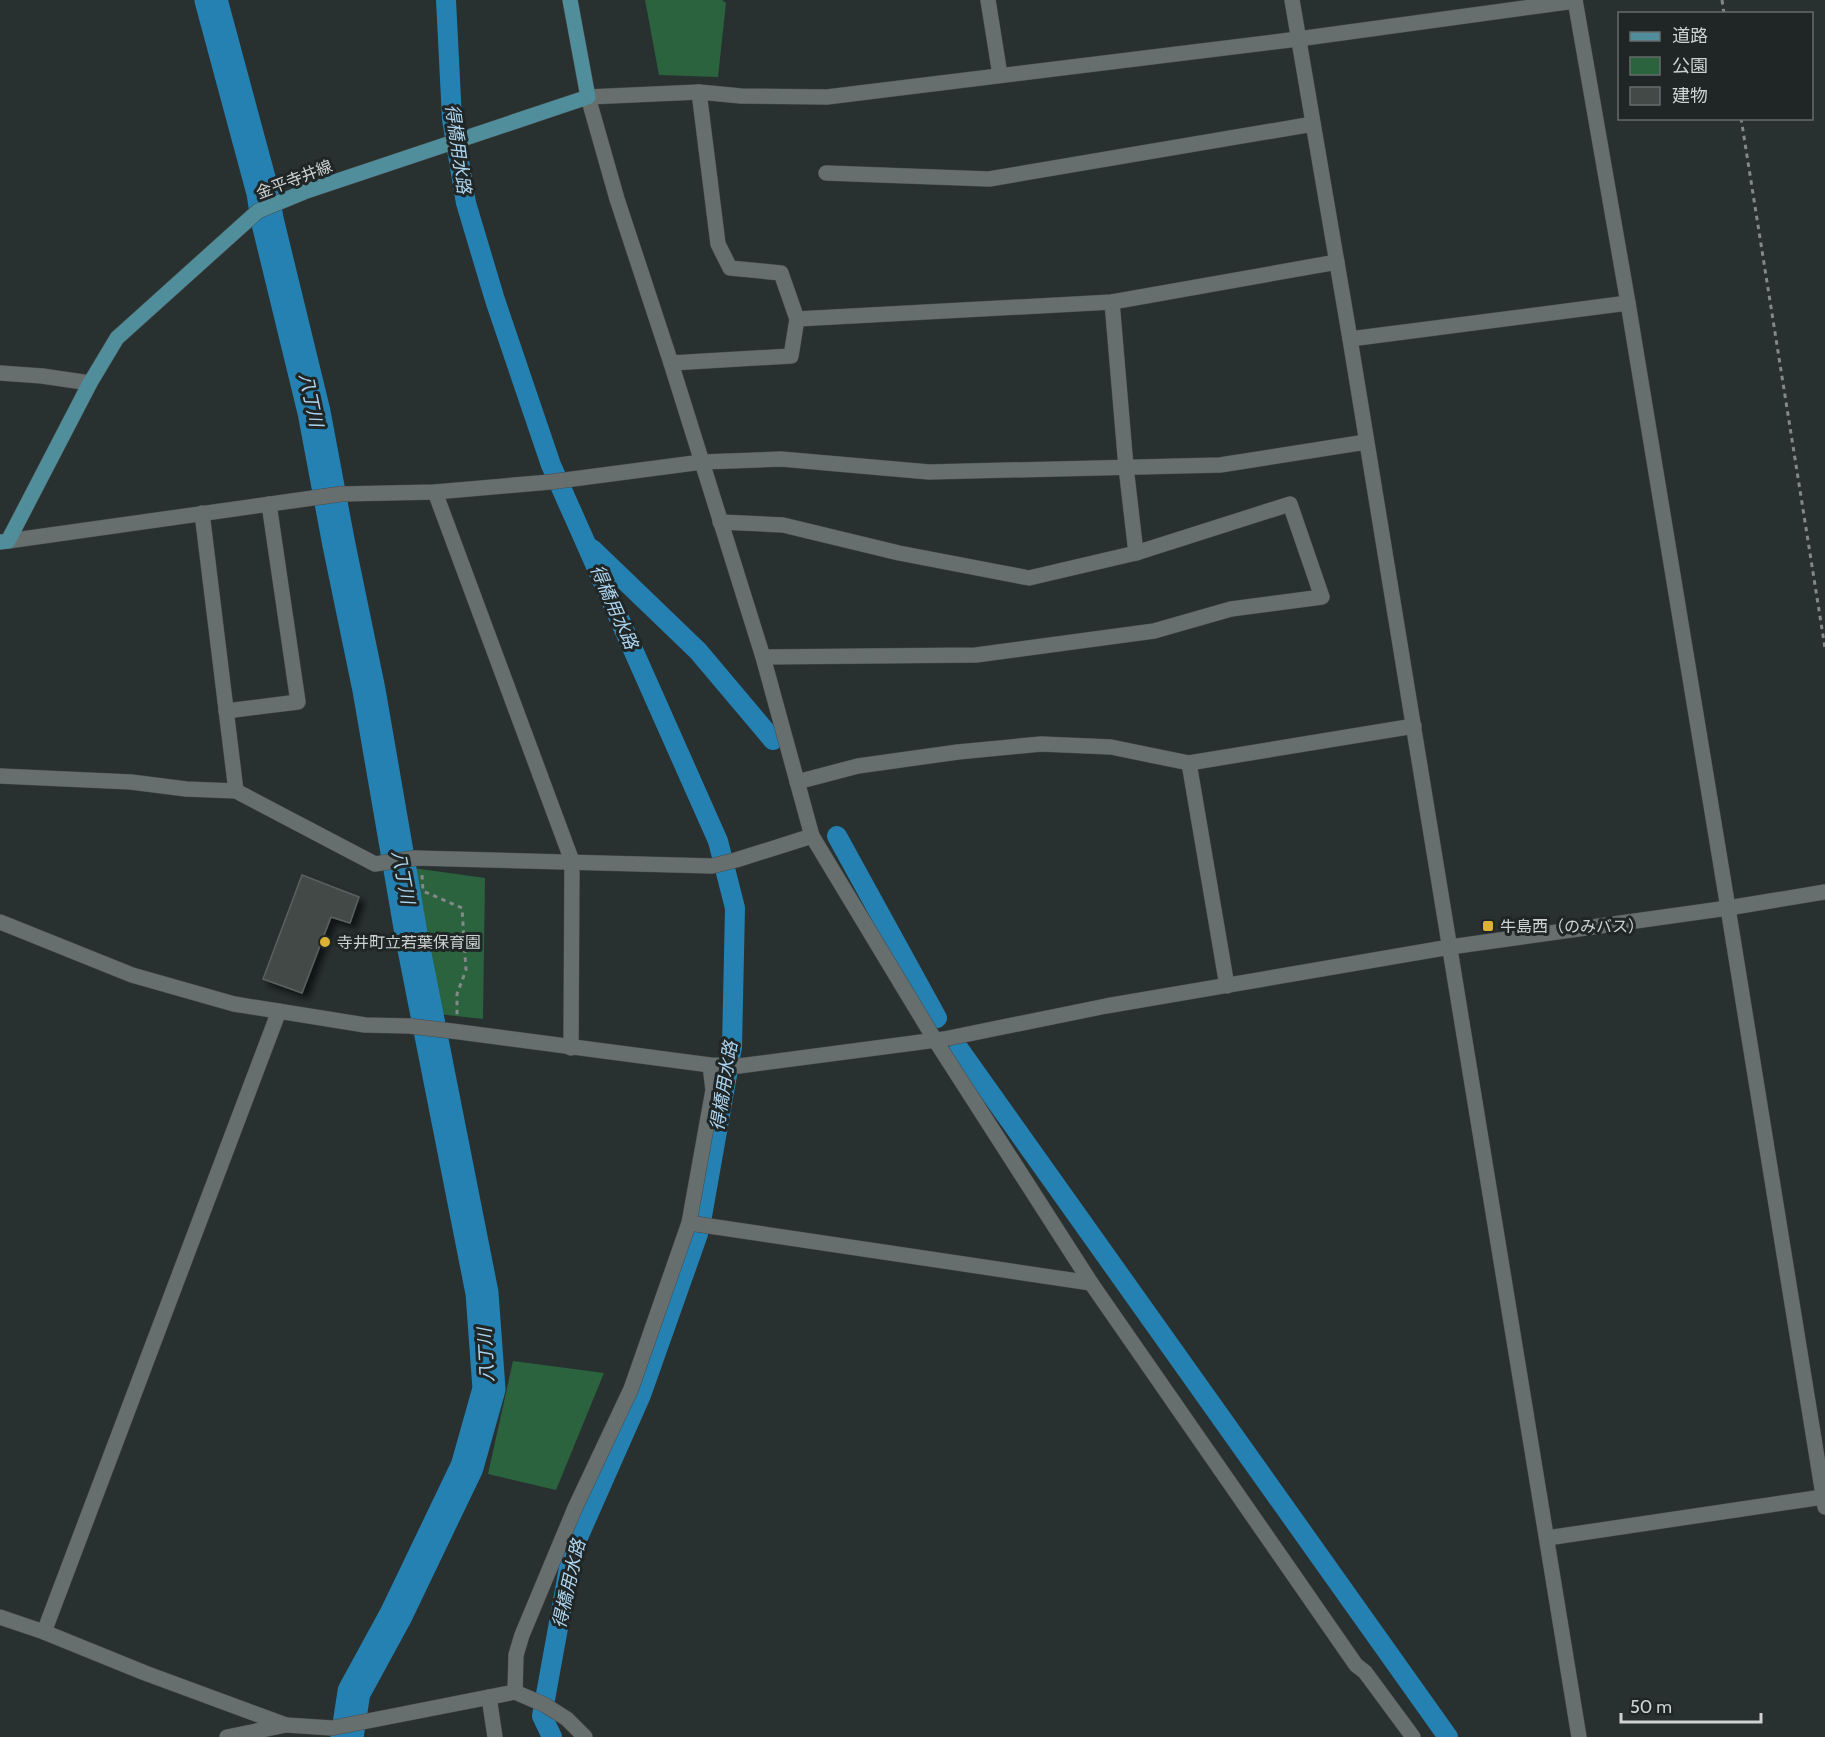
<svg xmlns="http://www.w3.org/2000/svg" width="1825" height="1737" font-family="Cabin,'Noto Sans JP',sans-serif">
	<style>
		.green { fill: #2a633e }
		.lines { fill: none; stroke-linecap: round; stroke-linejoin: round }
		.canal { stroke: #2481b2; stroke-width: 20 }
		.river { stroke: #2481b2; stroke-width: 33 }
		.building { fill: #424947; stroke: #5a615f; stroke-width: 1.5; filter: url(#shadow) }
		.minor-casing { stroke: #474c4c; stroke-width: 16 }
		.major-casing { stroke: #474c4c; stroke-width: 16 }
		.path { stroke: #838888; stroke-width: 3; stroke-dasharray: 4.5 4.5; stroke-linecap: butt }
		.minor { stroke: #676f6e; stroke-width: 15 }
		.major { stroke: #508e9c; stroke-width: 15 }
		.poi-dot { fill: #dbb233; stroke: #202626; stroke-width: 2 }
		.labels { text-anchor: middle; stroke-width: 6; stroke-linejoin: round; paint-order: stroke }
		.street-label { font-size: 16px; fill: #ced2d2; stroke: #202626 }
		.poi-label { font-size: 16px; fill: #ced2d2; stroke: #202626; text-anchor: start }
		.water-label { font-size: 18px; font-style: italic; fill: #add5f0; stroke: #202626 }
	</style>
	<defs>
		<filter id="shadow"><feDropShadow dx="5.5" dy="5.5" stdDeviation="3" flood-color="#0009"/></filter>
	</defs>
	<rect width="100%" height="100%" fill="#293030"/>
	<!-- green -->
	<g class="green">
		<polygon points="645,0 722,0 726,3 718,77 659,75"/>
		<polygon points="413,868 485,878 483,1019 438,1014"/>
		<polygon points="513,1361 604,1373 556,1490 488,1474"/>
	</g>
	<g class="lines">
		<!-- canal -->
		<g class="canal">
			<polyline points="446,0 452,119 466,203 495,300 551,465 718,841 735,908 732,1047 702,1216"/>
			<polyline points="592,549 698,651 773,740"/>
			<polyline points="837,836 937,1018"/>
			<polyline points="959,1049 1448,1737"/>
			<polyline points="552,1737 542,1716 572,1551 641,1395 698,1234"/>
		</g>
		<!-- river -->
		<polyline class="river" points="211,0 263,193 267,219 314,412 339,545 369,690 412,939 482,1293 489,1389 467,1467 396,1615 354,1692 347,1737"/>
	</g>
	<!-- building -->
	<polygon class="building" points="302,875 359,897 350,923 331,917 302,993 263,979"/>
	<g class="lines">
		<!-- minor casing -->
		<g class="minor-casing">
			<g id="minor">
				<polyline points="988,0 1000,75"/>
				<polyline points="1292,0 1350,339 1579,1737"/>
				<polyline points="1575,0 1628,303 1728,908 1825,1507"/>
				<polyline points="699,92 718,244 730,268 781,273 797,319"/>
				<polyline points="826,173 989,179 1313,124"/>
				<polyline points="1112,302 1126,467 1136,553"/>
				<polyline points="1350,339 1628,303"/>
				<polyline points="671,363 791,356 797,319 1112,302 1337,262"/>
				<polyline points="0,373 42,376 90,383"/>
				<polyline points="435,492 572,861 571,1048"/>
				<polyline points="202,513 236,791"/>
				<polyline points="720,522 783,525 899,553 1029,578 1136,553 1290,504 1322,597 1231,609 1154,631 976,655 763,657"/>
				<polyline points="8,541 341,494 435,492 550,482 702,462 781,459 929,472 1220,465 1366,442"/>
				<polyline points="226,711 298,702 269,504"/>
				<polyline points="1189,763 1227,986"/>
				<polyline points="0,776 131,782 186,789 236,791 375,864 415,858 712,866 736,860 812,836"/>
				<polyline points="797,782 858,766 958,752 1041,744 1111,747 1189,763 1414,726"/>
				<polyline points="0,922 132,975 234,1004 365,1025 409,1026 452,1031 710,1065 739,1066 944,1039 1106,1006 1450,947 1728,908 1825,892"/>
				<polyline points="689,1223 1091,1283"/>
				<polyline points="1547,1538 1823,1497"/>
				<polyline points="0,1617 44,1632 145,1673 286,1725 332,1728 515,1692 545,1705 567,1719 585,1737"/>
				<polyline points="44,1632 279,1011"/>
				<polyline points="515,1692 516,1655 522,1635 575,1508 631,1389 689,1223 713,1090 710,1065"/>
				<polyline points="489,1697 495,1737"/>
				<polyline points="227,1737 286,1725"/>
				<polyline points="1413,1737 1365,1672 1356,1665 1091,1283 935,1040 812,836 763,657 671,363 617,199 588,97 699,92 741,96 827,97 1298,39 1575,1"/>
			</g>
		</g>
		<!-- major casing -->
		<g class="major-casing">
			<polyline id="major" points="0,542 8,541 90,383 117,338 258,211 304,192 588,97 570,0"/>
		</g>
		<!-- path -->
		<g class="path">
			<polyline points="1722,0 1724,14"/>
			<polyline points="1741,118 1825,648"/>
			<polyline points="422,875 423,891 462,908 466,970 457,994 457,1015"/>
		</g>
		<!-- minor -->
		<use href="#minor" class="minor"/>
		<!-- major -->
		<use href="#major" class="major"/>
	</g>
	<!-- markers -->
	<g class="poi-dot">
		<rect x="1482" y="920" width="12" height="12" rx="3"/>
		<circle cx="325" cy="942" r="6"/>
	</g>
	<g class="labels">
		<!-- street labels -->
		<g class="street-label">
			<text transform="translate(294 179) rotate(-21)" y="6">金平寺井線</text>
		</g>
		<!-- poi labels -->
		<g class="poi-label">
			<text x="1500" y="932">牛島西（のみバス）</text>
			<text x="337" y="948">寺井町立若葉保育園</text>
		</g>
		<!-- water labels -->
		<g class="water-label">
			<text transform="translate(458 149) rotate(82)" y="6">得橋用水路</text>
			<text transform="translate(311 400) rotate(78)" y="6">八丁川</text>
			<text transform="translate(614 607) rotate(66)" y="6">得橋用水路</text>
			<text transform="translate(403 877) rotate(79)" y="6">八丁川</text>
			<text transform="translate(724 1086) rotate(-81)" y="6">得橋用水路</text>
			<text transform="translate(486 1355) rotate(-93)" y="6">八丁川</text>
			<text transform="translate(569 1584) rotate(-77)" y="6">得橋用水路</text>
		</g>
	</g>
	<!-- legend -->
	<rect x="1618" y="12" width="195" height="108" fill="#202626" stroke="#666b6b" stroke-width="1.5"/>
	<rect x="1630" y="32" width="30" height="9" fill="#508e9c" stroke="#666b6b" stroke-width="1.5"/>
	<text x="1672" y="42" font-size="18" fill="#ced2d2">道路</text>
	<rect x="1630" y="57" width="30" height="18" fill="#2a633e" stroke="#666b6b" stroke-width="1.5"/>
	<text x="1672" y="72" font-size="18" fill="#ced2d2">公園</text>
	<rect x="1630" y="87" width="30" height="18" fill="#424947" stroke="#666b6b" stroke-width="1.5"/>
	<text x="1672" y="102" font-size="18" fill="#ced2d2">建物</text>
	<!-- scale -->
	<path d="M1621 1713v9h140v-9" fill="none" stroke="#ced2d2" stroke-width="3"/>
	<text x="1630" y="1713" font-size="18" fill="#ced2d2" stroke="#202626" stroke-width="4.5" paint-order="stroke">50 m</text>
</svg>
